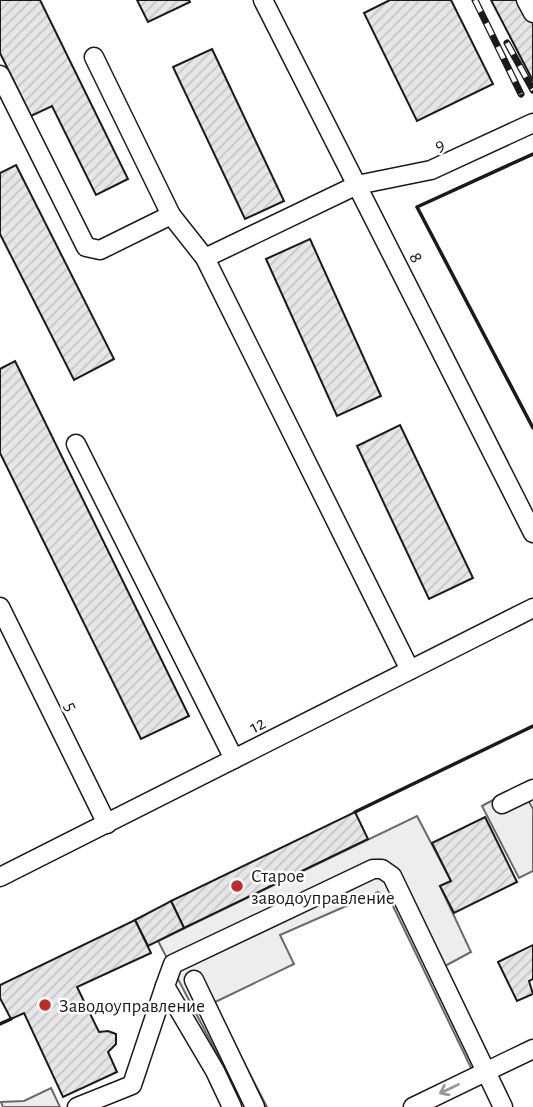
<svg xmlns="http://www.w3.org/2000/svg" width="533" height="1107" font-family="'Alegreya Sans',sans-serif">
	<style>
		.parking { fill: #ededed; stroke: #6a6a6a; stroke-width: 2 }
		.building { fill: url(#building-hatch); stroke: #1a1a1a; stroke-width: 2 }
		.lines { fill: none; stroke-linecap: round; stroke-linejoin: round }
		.minor-casing { stroke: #1a1a1a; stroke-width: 21 }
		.minor { stroke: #fff; stroke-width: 18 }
		.rail-casing { stroke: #1a1a1a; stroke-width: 7 }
		.rail { stroke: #fff; stroke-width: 4.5; stroke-dasharray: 13; stroke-linecap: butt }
		.wall { stroke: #1a1a1a; stroke-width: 3.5 }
		.oneway { stroke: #989898 }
		.poi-dot { fill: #c62828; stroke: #fff; stroke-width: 2.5 }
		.labels { text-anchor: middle; stroke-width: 5; stroke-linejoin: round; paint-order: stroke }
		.street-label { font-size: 19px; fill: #1a1a1a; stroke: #fff }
		.poi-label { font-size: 19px; fill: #1a1a1a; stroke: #fff; text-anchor: start }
	</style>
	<defs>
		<pattern id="building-hatch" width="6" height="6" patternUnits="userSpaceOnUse" patternTransform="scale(1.75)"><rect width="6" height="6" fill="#e6e6e6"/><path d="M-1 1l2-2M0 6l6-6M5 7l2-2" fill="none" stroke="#c5c5c5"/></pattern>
	</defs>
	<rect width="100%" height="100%" fill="#fff"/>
	<!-- parking -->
	<g class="parking">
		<polygon points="520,785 533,809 533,871 519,878 482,806"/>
		<polygon points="417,816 451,881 440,886 471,952 445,966 491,1061 472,1070 391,902 378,892 280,935 294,964 213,1003 267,1107 245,1107 158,941"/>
		<polygon points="51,1088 60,1107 3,1107 1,1102 24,1101"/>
	</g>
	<!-- building -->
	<g class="building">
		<polygon points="0,0 40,0 128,179 96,195 52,106 31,116 0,53"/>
		<polygon points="137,0 189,0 190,2 148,22"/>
		<polygon points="390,0 451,0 493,84 417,121 364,13"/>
		<polygon points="491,0 522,0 533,22 533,81"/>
		<polygon points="212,49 284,201 245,219 173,67"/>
		<polygon points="16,165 114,359 74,380 0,234 0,173"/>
		<polygon points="310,239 381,396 337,416 266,259"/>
		<polygon points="15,361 189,716 141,739 0,453 0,369"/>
		<polygon points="400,425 473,578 429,599 357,446"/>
		<polygon points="355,812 368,839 184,928 171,901"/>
		<polygon points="485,817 517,882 454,913 440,886 451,881 432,843"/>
		<polygon points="171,901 184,928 148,946 135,920"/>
		<polygon points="135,920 151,953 77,987 99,1032 108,1031 116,1034 116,1044 108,1052 117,1072 63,1097 24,1013 11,1019 0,998 0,985"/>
		<polygon points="533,945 533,979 529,981 533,994 517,1001 498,962"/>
	</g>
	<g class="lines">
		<!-- minor casing -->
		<g class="minor-casing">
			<g id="minor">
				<polyline points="263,0 533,533"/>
				<polyline points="526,0 533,13"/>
				<polyline points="94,57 171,215 205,258 410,670"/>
				<polyline points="0,75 86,247 100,250 171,215"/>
				<polyline points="205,258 357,185 431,170 533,123"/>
				<polyline points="76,444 234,759"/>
				<polyline points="0,607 107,824"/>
				<polyline points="502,804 533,789"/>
				<polyline points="0,877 533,608"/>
				<polyline points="194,980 255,1107"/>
				<polyline points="77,1107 132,1085 165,986"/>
				<polyline points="232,1107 215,1071 165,986 173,964 373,869 382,869 392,876 503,1107"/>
				<polyline points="413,1107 533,1049"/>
			</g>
		</g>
		<!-- minor -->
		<use href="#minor" class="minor"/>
		<!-- rail casing -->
		<g class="rail-casing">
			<g id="rail">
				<polyline points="475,0 521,94"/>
				<polyline points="507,43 533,90"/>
			</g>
		</g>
		<!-- rail -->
		<use href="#rail" class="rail"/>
		<!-- wall -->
		<g class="wall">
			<polyline points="533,154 417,207 533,428"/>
			<polyline points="355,812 533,726"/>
			<polyline points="0,1024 11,1019"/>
		</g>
	</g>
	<!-- one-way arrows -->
	<defs><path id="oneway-shaft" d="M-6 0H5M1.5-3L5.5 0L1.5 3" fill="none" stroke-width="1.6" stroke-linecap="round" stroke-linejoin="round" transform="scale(1.75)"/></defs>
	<use class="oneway" href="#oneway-shaft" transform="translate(449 1089) rotate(154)"/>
	<!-- markers -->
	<g class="poi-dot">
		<circle cx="237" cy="886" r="7"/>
		<circle cx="45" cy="1005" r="7"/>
	</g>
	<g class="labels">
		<!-- street labels -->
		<g class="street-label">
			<text transform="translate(439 144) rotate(-25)" y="7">9</text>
			<text transform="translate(417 257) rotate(63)" y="7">8</text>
			<text transform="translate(72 706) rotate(64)" y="7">5</text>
			<text transform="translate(257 724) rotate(-27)" y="7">12</text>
		</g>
		<!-- poi labels -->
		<g class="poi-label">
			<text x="251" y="882">Старое<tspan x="251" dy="22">заводоуправление</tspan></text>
			<text x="59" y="1012">Заводоуправление</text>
		</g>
	</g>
</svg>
